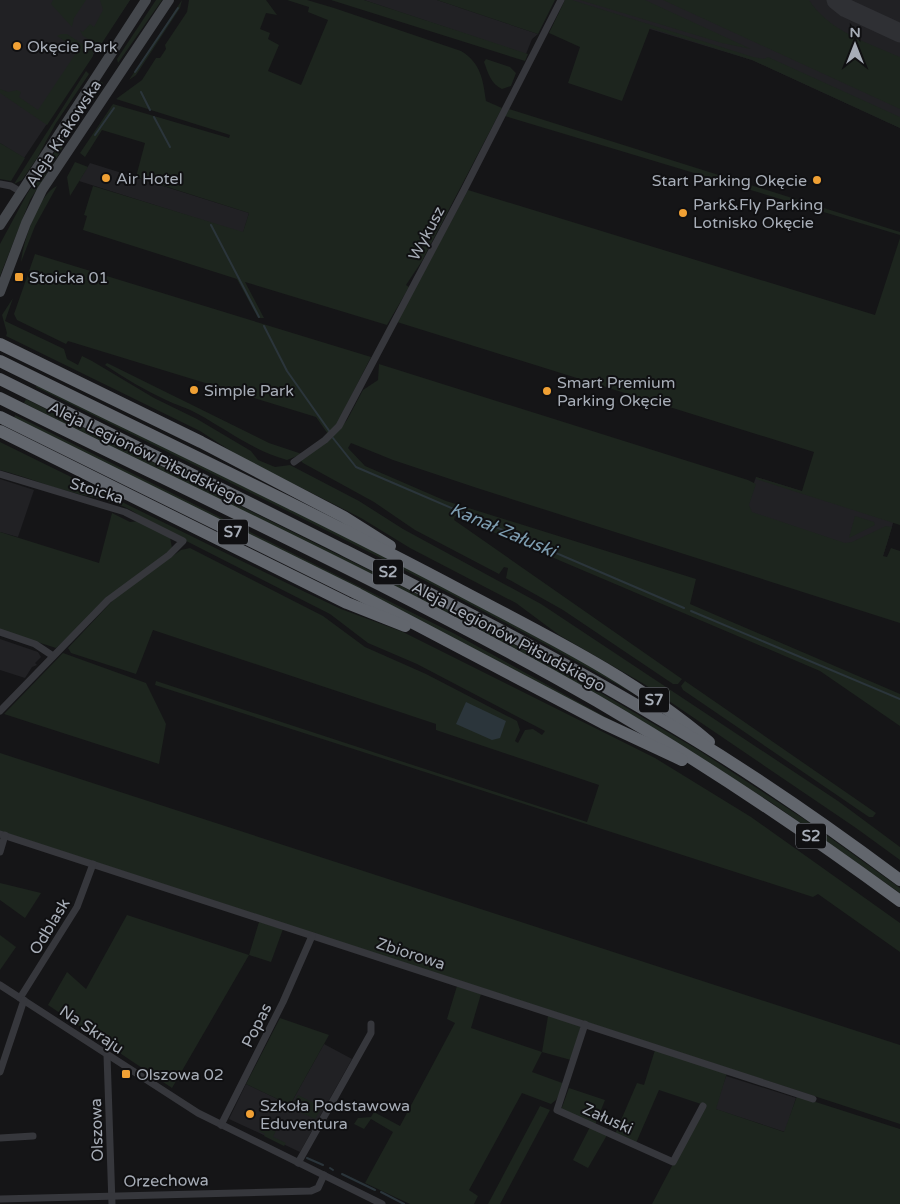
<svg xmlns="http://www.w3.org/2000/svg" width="900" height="1204" font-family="'Varela Round',sans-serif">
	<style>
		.built { fill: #212124 }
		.green { fill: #1d251e }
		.water { fill: #2b353b }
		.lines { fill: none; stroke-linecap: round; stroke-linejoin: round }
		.stream { stroke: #2b353b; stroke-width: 2 }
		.taxiway { stroke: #2f3034; stroke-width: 19 }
		.street { stroke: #36373c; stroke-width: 7 }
		.secondary { stroke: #44474c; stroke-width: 10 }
		.highway { stroke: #62666d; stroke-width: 12 }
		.poi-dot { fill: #f0a034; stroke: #101012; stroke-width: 2 }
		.labels { text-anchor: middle; stroke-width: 4; stroke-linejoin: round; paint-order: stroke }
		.shield { fill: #101012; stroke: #7a7e86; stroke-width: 1 }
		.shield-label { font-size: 15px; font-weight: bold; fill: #a7adb7 }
		.poi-label { font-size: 16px; fill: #a7adb7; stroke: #101012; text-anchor: start }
		.street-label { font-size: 16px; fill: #a7adb7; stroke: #101012 }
		.water-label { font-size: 18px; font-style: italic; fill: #7e9eb2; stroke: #101012 }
	</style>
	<rect width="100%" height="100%" fill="#151517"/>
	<!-- built -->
	<g class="built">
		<polygon points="0,0 130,0 24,158 0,143"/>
		<polygon points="364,0 437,0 538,34 532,39 526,54"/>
		<polygon points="565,0 900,0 900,128 752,60 564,3"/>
		<polygon points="90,163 249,213 243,233 79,181"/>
		<polygon points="756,477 894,520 883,556 744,511"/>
		<polygon points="0,479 34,490 18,537 0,532"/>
		<polygon points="0,639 38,652 41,657 35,663 37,665 32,667 25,678 0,670"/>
		<polygon points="324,1044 352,1059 300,1152 229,1119 246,1084 290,1105"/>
		<polygon points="726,1076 796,1098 785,1132 715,1109"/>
	</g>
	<!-- green -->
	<g class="green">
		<polygon points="53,0 86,0 74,18 72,27 51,4"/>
		<polygon points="100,0 130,0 102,43 98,45 83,36 80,30 83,32 90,24 94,27 103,10"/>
		<polygon points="156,0 162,0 118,63 117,59"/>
		<polygon points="182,0 180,8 136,75 129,80"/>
		<path d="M189,0h77l11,15 -11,-2 -6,16 10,4 -2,6 11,6 -11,26 33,14 27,-65 -20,-8 1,-5 -22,-7h20l27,8 127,43c20,12 22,29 25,50l16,7 -80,153 -16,24 3,2 -22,38 -142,-43 19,36h-6l-21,-39 -154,-49 4,-14 -3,-1 9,-29 150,46 6,-19 -113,-36 9,-34 -43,-13 -17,27 -5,-4 33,-49 116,34 1,-3 -114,-36 26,-19 14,-22h4l6,-9 -1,-4 22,-33z"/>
		<polygon points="331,0 364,0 528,54 525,61"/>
		<polygon points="437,0 555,0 538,34"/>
		<polygon points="565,0 572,0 753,57 764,59 768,57 900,117 900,128 752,60 650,28 622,101 568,83 580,47 549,33"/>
		<polygon points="580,0 645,0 751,49 722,43"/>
		<path d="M663,0h146c20,31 59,43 91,57v52z"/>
		<polygon points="61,34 67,34 93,51 93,56 47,125 0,93 0,89 8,92 17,90 21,92 19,97 38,110 78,50 57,36"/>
		<path d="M486,59l24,8 6,6 -5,13 -9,3c-11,-5 -14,-16 -18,-27z"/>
		<polygon points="86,71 89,74 56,123 37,158 22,180 14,184"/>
		<polygon points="101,82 103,83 70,132 59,154 30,200 0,276 0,244 27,194"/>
		<polygon points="509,109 900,232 900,235 505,116"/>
		<polygon points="0,143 25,158 11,181 0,179"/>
		<polygon points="75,162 88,167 70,196 67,177"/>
		<path d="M57,186l-22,40 -14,36c2,-19 17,-68 36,-76z"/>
		<polygon points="468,190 875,315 900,238 900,525 756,479 756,477 802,491 814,452 397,322"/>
		<polygon points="35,254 371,357 334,430 328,434 316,417 68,341 66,344 17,320 14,314"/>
		<polygon points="13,298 5,321 64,349 67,359 78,365 82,356 92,361 154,398 197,419 251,451 258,460 275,467 290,465 359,501 403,529 541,604 838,801 900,847 900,860 856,828 644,684 559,635 516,603 410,548 361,518 237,455 200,431 6,336 7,333 2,315"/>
		<path d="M107,363l162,80 33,11 -15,6c-33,-9 -60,-30 -89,-46 -10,-6 -22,-9 -32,-14 -21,-10 -42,-22 -61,-35z"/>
		<polygon points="379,364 748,480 756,484 749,505 752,512 845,543 852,542 886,526 892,527 883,556 887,557 891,548 900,551 900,623 477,488 393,460 351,443 348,448 365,466 446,501 696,579 690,604 900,694 900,726 820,671 455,516 454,520 682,679 678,684 673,684 563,610 506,578 508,568 504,567 499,574 415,530 374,502 303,463 301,461 336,433 347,420 363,390 378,380"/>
		<path d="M37,384l336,166 224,119 41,27c-196,-112 -400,-209 -602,-309z"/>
		<polygon points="26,399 455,613 567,673 700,751 807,821 900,888 900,893 772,803 635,717 24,403"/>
		<polygon points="15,415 455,634 620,725 14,418"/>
		<path d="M0,442l303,149 38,18 62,23 252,126 96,59 149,106v29l-82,-58 -5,3 -658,-212 1,-4 431,141 12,-37 -163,-55v-6l-283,-94 -17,44 -65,-21 -3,-5 48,-51 65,-47 9,-2 133,68 42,31 61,27 91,47 3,9 -5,11 3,2 7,-13 8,-1 9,6 3,-4 -128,-67 -49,-21 -38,-29 -187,-95c-19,-18 -48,-20 -72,-27 -24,-6 -47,-16 -71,-22z"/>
		<polygon points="112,513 130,522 139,521 170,537 172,548 56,648 0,630 0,532 99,563"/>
		<polygon points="855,516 874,522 875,525 849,538"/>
		<polygon points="63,653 146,683 166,724 159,764 4,714"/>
		<polygon points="685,681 876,813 873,817 869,817 683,690 681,686"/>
		<polygon points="0,753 900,1045 900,1124 0,831"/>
		<polygon points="0,883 41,893 25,918 0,900"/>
		<polygon points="127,915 249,955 259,922 283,929 271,962 249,955 172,1088 48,1005 67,972 86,989"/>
		<polygon points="0,935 16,947 0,970"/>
		<polygon points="457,986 481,994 471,1028 542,1052 548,1016 581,1026 571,1060 542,1052 532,1072 565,1084 556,1100 551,1104 522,1093 469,1190 478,1196 474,1204 410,1204 365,1183 393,1132 371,1119 364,1129 354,1124 358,1118 371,1117 374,1112 400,1126 455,1023 447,1019"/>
		<polygon points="280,1018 329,1035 290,1105 246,1084"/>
		<polygon points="655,1050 727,1073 716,1109 784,1132 797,1096 900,1129 900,1204 652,1204 704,1105 659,1090 636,1143 615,1134 637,1083 644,1085"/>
		<polygon points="569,1088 605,1100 595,1125 561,1110"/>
		<polygon points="298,1095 322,1107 315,1119 291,1108"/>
		<polygon points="540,1106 550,1110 500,1204 488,1204"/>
		<polygon points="269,1119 279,1124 273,1137 286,1143 284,1146 264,1136 265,1134 259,1131 264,1120"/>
		<polygon points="590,1127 607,1135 588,1168 573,1160"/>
	</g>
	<!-- water -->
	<polygon class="water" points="466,702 506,721 500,738 492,740 456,724"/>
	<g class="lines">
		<!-- stream -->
		<g class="stream">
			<polyline points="135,72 178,8"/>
			<polyline points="141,92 150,110"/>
			<polyline points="154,117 170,147"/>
			<polyline points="95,135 114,108"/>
			<polyline points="211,225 259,317"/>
			<polyline points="264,326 287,371 330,432"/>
			<polyline points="333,438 356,467 684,608"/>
			<polyline points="691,611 900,699"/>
			<polyline points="307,1158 323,1165"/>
			<polyline points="330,1168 333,1170"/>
			<polyline points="342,1174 375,1190"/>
			<polyline points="381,1192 404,1204"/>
		</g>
		<!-- taxiway -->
		<polyline class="taxiway" points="836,0 846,8 900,33"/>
		<!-- street -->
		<g class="street">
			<polyline points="0,184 11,186 21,192"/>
			<polyline points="294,462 325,440 339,426 463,192 561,0"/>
			<polyline points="0,474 125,512 183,541 169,555 108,600 0,711"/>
			<polyline points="0,632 35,644 53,656"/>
			<polyline points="0,834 813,1099"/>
			<polyline points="0,852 5,835"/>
			<polyline points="0,985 198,1113 382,1204"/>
			<polyline points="20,998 77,907 93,864"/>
			<polyline points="585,1024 557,1110 673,1162 703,1106"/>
			<polyline points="107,1055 112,1204"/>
			<polyline points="0,1072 24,1000"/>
			<polyline points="221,1125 283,1002 312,936"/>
			<polyline points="0,1138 33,1136"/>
			<polyline points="298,1163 371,1033 371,1024"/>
			<polyline points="0,1199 311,1191 318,1188 324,1175"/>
		</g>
		<!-- secondary -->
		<g class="secondary">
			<polyline points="0,225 146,0"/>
			<polyline points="0,292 26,223 42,190 169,0"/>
		</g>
		<!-- highway -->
		<g class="highway">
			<polyline points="0,344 201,442 344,517 390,546"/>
			<path d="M0,361c154,76 309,149 460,229 87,46 174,88 249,152"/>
			<path d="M0,379c110,54 220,109 330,164 109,55 219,110 325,173 85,49 166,105 245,164"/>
			<path d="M0,398c199,99 403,192 597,303 105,61 205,128 303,200"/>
			<polyline points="0,417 358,594 603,723 682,760"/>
			<polyline points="0,431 347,603 405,626"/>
		</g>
	</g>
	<!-- markers -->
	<g class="poi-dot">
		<circle cx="17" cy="46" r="5"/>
		<circle cx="106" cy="178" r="5"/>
		<circle cx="817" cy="180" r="5"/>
		<circle cx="683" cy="213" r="5"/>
		<rect x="14" y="272" width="10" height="10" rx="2.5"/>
		<circle cx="194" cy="390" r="5"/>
		<circle cx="547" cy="391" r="5"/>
		<rect x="121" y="1069" width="10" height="10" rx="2.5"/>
		<circle cx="250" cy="1114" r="5"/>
	</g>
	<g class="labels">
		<!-- shield labels -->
		<g class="shield">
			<rect x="218" y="519.5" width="30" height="25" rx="4"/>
			<rect x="373" y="559.5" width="30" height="25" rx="4"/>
			<rect x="639" y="687.5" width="30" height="25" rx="4"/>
			<rect x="796" y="823.5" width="30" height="25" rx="4"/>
		</g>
		<g class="shield-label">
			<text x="233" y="537">S7</text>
			<text x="388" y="577">S2</text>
			<text x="654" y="705">S7</text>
			<text x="811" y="841">S2</text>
		</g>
		<!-- poi labels -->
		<g class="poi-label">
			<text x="27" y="52">Okęcie Park</text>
			<text x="116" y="184">Air Hotel</text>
			<text x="807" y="186" text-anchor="end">Start Parking Okęcie</text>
			<text x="693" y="210">Park&amp;Fly Parking<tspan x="693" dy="18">Lotnisko Okęcie</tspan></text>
			<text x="29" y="283">Stoicka 01</text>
			<text x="557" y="388">Smart Premium<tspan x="557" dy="18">Parking Okęcie</tspan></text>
			<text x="204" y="396">Simple Park</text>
			<text x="136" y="1080">Olszowa 02</text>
			<text x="260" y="1111">Szkoła Podstawowa<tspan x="260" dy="18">Eduventura</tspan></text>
		</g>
		<!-- street labels -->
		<g class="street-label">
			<text transform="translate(63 133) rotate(-57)" y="6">Aleja Krakowska</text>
			<text transform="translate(426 233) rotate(-62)" y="6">Wykusz</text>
			<text transform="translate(147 453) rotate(26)" y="6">Aleja Legionów Piłsudskiego</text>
			<text transform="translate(97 490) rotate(17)" y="6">Stoicka</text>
			<text transform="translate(509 636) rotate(28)" y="6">Aleja Legionów Piłsudskiego</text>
			<text transform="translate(49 926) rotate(-59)" y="6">Odblask</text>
			<text transform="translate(411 953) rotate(18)" y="6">Zbiorowa</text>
			<text transform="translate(256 1025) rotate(-63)" y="6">Popas</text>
			<text transform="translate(92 1029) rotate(34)" y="6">Na Skraju</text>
			<text transform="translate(608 1118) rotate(24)" y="6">Załuski</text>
			<text transform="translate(96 1130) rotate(-92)" y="6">Olszowa</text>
			<text transform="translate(166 1180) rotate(-1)" y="6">Orzechowa</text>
		</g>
		<!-- water labels -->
		<g class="water-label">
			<text transform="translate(503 530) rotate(23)" y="6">Kanał Załuski</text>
		</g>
	</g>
	<!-- north arrow -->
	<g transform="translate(855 45)" stroke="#101012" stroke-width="4" paint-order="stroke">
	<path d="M0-4L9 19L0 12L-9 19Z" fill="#a7adb7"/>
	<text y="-8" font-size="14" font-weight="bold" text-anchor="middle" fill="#a7adb7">N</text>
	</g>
</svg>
